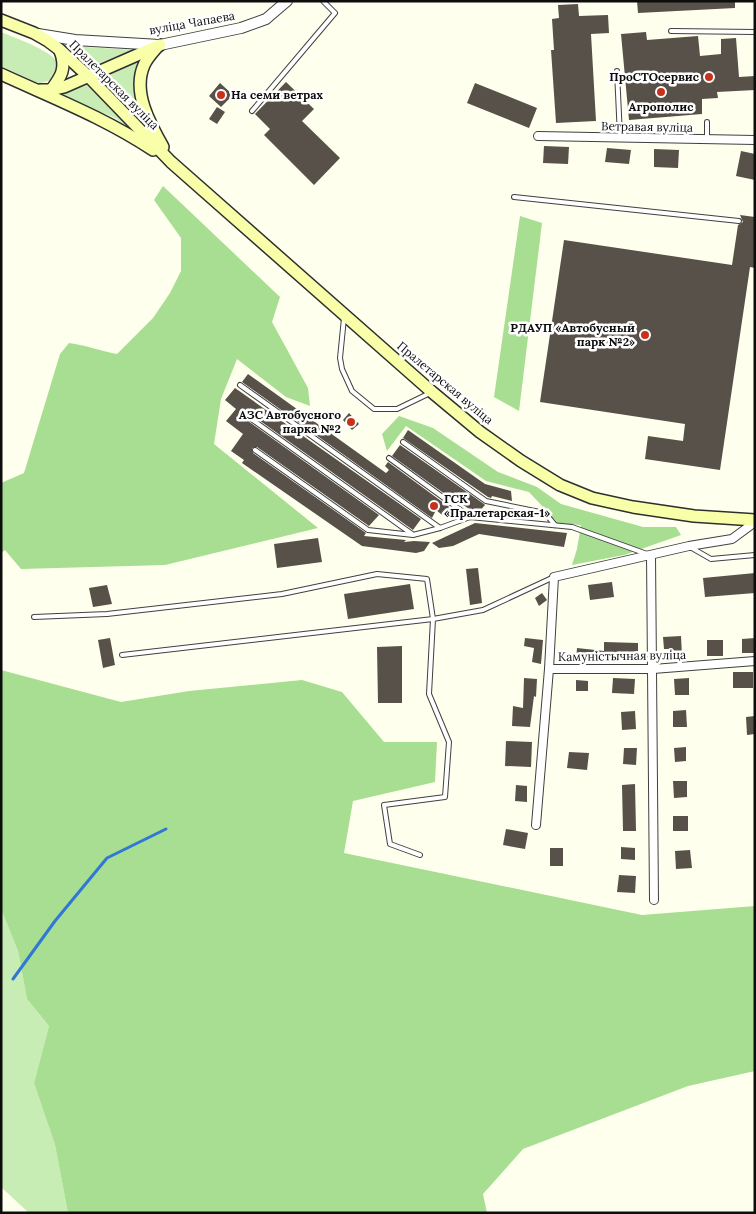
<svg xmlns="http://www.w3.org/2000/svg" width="756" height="1214" font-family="Lora,serif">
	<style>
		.green { fill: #c7ecb4 }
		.forest { fill: #a7de92 }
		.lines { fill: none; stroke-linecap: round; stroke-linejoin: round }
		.stream { stroke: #3077d6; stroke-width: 3 }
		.building { fill: #575149 }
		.service-casing { stroke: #404040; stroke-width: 6 }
		.minor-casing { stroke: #404040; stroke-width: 10 }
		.tertiary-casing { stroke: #404040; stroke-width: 12 }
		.secondary-casing { stroke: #2f2f2f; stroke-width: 14 }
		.service { stroke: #fff; stroke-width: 4 }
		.minor { stroke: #fff; stroke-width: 8 }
		.tertiary { stroke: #fff; stroke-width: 10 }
		.secondary { stroke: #f9ffa9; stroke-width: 11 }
		.poi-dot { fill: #c7321c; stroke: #fff; stroke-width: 2 }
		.labels { text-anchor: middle; stroke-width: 5; stroke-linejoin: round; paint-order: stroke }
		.street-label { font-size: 12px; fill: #0d0d0d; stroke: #fff }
		.poi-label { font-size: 12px; font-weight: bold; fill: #0d0d0d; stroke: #fff; text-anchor: end }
	</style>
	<rect width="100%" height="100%" fill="#ffe"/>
	<!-- green -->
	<g class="green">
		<path d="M1,32c14,6 55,20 59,34l-8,14 -12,3 -5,-1 -34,-16z"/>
		<polygon points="70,46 134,50 92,66"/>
		<path d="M139,61c-7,20 -5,37 2,56l-39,-40z"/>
		<polygon points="87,85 136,132 115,118 60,94"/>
		<polygon points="1,909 18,951 27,999 49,1026 34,1083 55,1145 68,1213 29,1213 1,1187"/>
	</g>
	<!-- forest -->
	<g class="forest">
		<path d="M163,186l117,111 -8,25 36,66 2,18 -24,-9 -49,-38 -16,40 -7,45 104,84 -153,37 -144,4 -16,-19 -4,3v-70l23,-10 36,-119 9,-11c17,2 31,8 48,11l36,-36 17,-25 11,-22v-33l-27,-38z"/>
		<polygon points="520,216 542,223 519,411 494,397"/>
		<polygon points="399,416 433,428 498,472 537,487 561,504 643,527 676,527 681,535 624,555 572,565 577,549 581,525 558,523 529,492 486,481 406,426 387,451 382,434"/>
		<polygon points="1,670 121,702 189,691 302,680 342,692 384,742 437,742 435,782 353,801 344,853 642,915 755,906 755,1071 688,1086 523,1149 483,1194 487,1213 68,1213 55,1145 34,1083 49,1026 27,999 18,951 1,909"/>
	</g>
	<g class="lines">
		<!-- stream -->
		<polyline class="stream" points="13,979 55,921 107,858 166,829"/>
	</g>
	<!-- building -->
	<g class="building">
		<polygon points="637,1 735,1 735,8 638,13"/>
		<polygon points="578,4 579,16 608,15 609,33 591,34 596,121 556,123 551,50 554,50 552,19 559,18 558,5"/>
		<polygon points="646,32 647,40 698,36 700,56 721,54 721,39 736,38 739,77 755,76 755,90 717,92 718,98 702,99 702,114 629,120 621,34"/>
		<polygon points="286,82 314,109 302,121 340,158 314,185 264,135 270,129 255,114"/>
		<polygon points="220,83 233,95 221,107 209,96"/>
		<polygon points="475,83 537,108 529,128 467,103"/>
		<polygon points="217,107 225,112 217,124 209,119"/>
		<polygon points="544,146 569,147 568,164 543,163"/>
		<polygon points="607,148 631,150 629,164 605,162"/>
		<polygon points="654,149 679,150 678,168 654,167"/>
		<polygon points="741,151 755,154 755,180 736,176"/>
		<polygon points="740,215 755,217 755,268 750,267 720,470 645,459 648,436 683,441 685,424 540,402 564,240 732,265 738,225 743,222"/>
		<polygon points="248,374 386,473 389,470 385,466 388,462 452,509 446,518 436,510 432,518 242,382"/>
		<polygon points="235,388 421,519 413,530 245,410 242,409 239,412 241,416 379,515 369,526 257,447 252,448 253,453 366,533 364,536 406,540 404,542 414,541 430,542 424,551 416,553 362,546 242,463 244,460 231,451 243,434 226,421 236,409 225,400"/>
		<polygon points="349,413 359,424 352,430 343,420"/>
		<polygon points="408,430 485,484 511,491 512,501 492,496 491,498 488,497 403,438"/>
		<polygon points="400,445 484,504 485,505 477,514 457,501 456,502 392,456"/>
		<polygon points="475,523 567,533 564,547 479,534 453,546 439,548 432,543"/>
		<polygon points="318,538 322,562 277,568 274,544"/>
		<polygon points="478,568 482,603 470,605 466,569"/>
		<polygon points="755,573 755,593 705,597 703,578"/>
		<polygon points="612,582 614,597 590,600 588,585"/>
		<polygon points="410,584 414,609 348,619 344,594"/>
		<polygon points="107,585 112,604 93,607 89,588"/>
		<polygon points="542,593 547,600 539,606 535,598"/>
		<polygon points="681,636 682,656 670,656 670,649 664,649 663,637"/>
		<polygon points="110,638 115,665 103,668 98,640"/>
		<polygon points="525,638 543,640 541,664 532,662 534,648 524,646"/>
		<polygon points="755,638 755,653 742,653 742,639"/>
		<rect x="707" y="640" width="16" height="16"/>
		<polygon points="604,642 638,643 638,659 592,658 592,662 576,661 577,648 604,651"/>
		<polygon points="402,646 402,703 378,703 377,647"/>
		<rect x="733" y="672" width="20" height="16"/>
		<polygon points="524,678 537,679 536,697 534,696 530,727 512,726 513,706 523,708"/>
		<polygon points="613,678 635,679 634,694 612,693"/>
		<polygon points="689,678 689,695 675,695 674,679"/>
		<polygon points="576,680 588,681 588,691 576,691"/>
		<polygon points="686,710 687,727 673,727 673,711"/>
		<polygon points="635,711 636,729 622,730 621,712"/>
		<polygon points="755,716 755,734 747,735 746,717"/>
		<polygon points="506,741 532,742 531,767 505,766"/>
		<polygon points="686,747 686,761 675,762 674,748"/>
		<polygon points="624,748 637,748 636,765 623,764"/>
		<polygon points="569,752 589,753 587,770 567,768"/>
		<polygon points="673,781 687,781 687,797 674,798"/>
		<polygon points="635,784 636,831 623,831 622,785"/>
		<polygon points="516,785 527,786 527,802 515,801"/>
		<rect x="673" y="816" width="15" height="15"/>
		<polygon points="506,829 528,833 525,849 503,845"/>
		<polygon points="621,847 635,848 635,860 621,859"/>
		<rect x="550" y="848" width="13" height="18"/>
		<polygon points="690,850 692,868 676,869 675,851"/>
		<polygon points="619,875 636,876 635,893 617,892"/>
	</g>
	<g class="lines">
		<!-- service casing -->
		<g class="service-casing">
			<g id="service">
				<polyline points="671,31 755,32"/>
				<polyline points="617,71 620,137"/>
				<polyline points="252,111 335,13 323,1"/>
				<polyline points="707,139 707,122"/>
				<polyline points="514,197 739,221"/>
				<polyline points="344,318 340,358 342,369 352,391 374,409 397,409 430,393"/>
				<polyline points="240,385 440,528"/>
				<polyline points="243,413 412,534"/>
				<polyline points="403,442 486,501 545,513 555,525"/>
				<polyline points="255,450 368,530 413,535 440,528 470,517 572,527 647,554"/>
				<polyline points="389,458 470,517"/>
				<polyline points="690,547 711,559 755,555"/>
				<polyline points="34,617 107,614 282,594 377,574 427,579 433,619 122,655"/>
				<polyline points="420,855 390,844 384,805 445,797 449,742 429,694 433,619 483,610 554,577"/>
			</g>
		</g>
		<!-- minor casing -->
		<g class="minor-casing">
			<g id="minor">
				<polyline points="538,136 755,140"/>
				<polyline points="651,555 654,900"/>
				<polyline points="549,669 653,669 755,661"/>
				<polyline points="536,825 549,669 554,577 689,546 732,539 755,522"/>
			</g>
		</g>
		<!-- tertiary casing -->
		<g class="tertiary-casing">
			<polyline id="tertiary" points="38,34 75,40 160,45 241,28 266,19 287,1"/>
		</g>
		<!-- secondary casing -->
		<g class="secondary-casing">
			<g id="secondary">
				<polyline points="1,20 34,33 48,41 60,50 88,76 171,162 432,392 480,432 521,461 560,485 592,498 633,507 694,516 755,520"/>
				<path d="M158,46c-5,6 -11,12 -14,19 -12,27 6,59 19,82"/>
				<path d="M1,74c52,24 104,44 152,76"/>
				<polyline points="40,90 51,90 64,87 160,45"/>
				<path d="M51,90c10,-13 16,-22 9,-39"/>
			</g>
		</g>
		<!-- service -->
		<use href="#service" class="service"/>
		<!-- minor -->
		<use href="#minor" class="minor"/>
		<!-- tertiary -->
		<use href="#tertiary" class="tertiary"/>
		<!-- secondary -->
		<use href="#secondary" class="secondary"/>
	</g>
	<!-- markers -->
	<g class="poi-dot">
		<circle cx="709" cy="77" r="5"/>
		<circle cx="661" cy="92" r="5"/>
		<circle cx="221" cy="95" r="5"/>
		<circle cx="645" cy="335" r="5"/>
		<circle cx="351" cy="422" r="5"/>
		<circle cx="434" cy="506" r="5"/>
	</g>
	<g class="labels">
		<!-- street labels -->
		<g class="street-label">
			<text transform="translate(192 23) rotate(-10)" y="4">вуліца Чапаева</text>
			<text transform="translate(114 85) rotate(45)" y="4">Пралетарская вуліца</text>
			<text transform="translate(647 127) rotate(1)" y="4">Ветравая вуліца</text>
			<text transform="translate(445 383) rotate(40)" y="4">Пралетарская вуліца</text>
			<text transform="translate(622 656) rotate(-1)" y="4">Камуністычная вуліца</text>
		</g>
		<!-- poi labels -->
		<g class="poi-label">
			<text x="699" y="81">ПроСТОсервис</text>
			<text x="231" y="99" text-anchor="start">На семи ветрах</text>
			<text x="661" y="111" text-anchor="middle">Агрополис</text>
			<text x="635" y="332">РДАУП «Автобусный<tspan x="635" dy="14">парк №2»</tspan></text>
			<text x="341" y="419">АЗС Автобусного<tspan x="341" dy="14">парка №2</tspan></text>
			<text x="444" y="503" text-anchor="start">ГСК<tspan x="444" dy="14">«Пралетарская-1»</tspan></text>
		</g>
	</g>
	<!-- border -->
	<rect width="756" height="1214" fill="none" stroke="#0d0d0d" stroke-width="5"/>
</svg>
